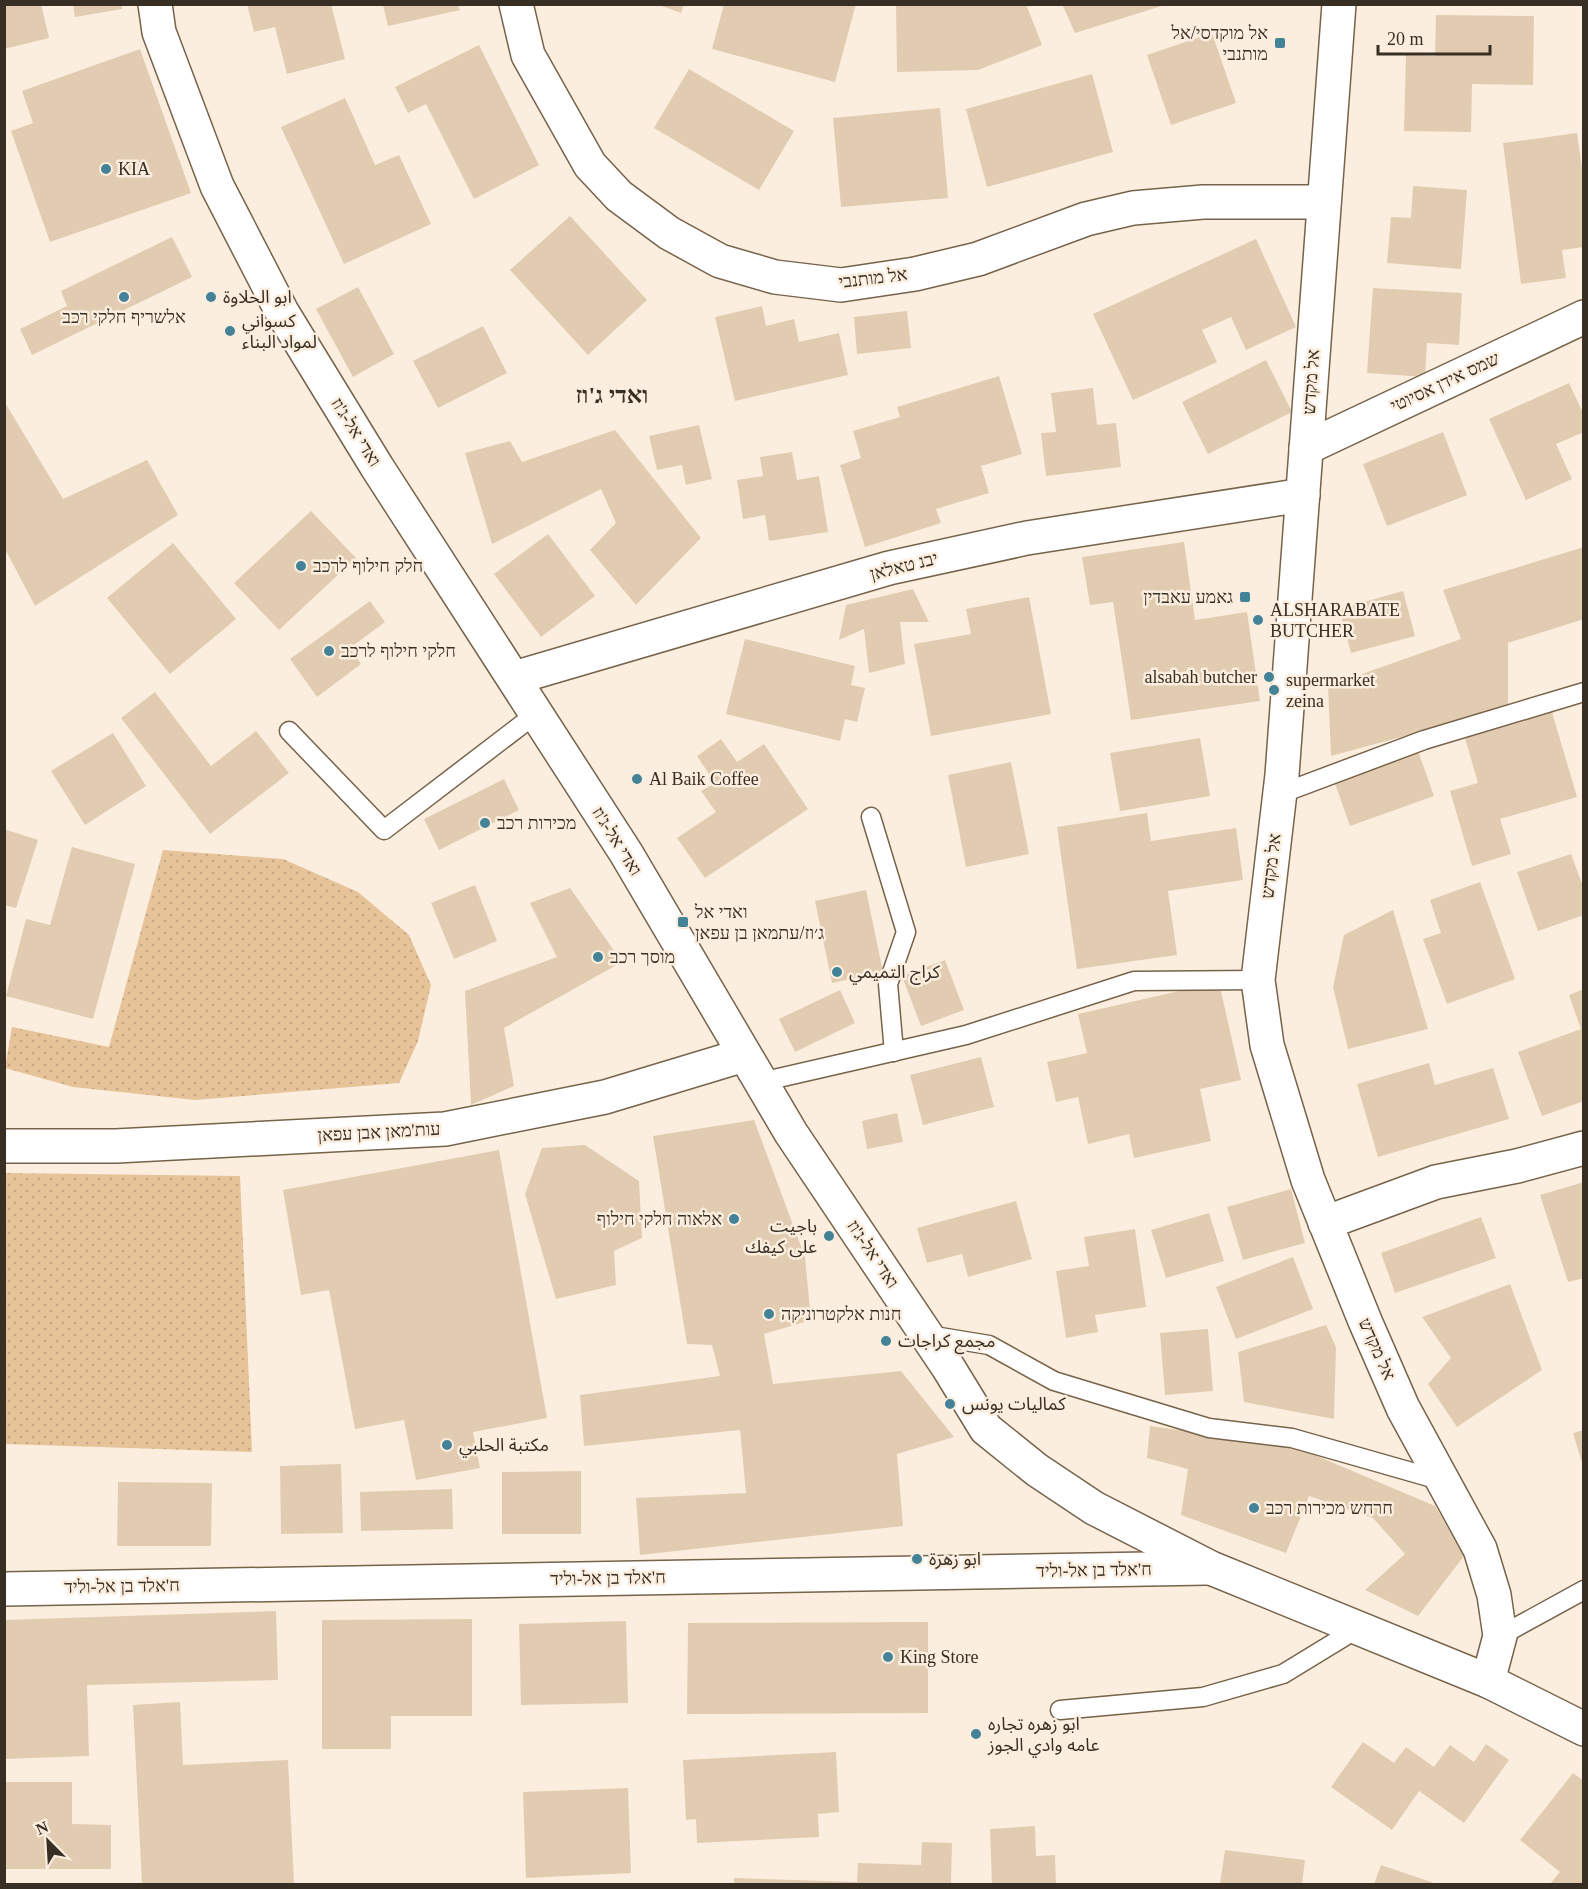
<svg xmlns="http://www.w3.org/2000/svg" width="1588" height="1889" font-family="'Times New Roman','Noto Sans Arabic','Noto Sans Hebrew',serif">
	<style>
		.grass { fill: url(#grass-dots) }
		.building { fill: #e2ccb1 }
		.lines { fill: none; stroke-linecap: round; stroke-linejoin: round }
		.lane-casing { stroke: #76634a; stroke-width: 21 }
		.street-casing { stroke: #76634a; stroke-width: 36 }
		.secondary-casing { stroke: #76634a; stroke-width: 36 }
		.lane { stroke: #fff; stroke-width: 18 }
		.street { stroke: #fff; stroke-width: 33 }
		.secondary { stroke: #fff; stroke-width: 33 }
		.poi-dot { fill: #448298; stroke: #fceede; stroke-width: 2 }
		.labels { text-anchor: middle; stroke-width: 5; stroke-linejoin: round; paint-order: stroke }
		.poi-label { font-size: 18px; fill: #382f24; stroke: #fceede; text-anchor: start }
		.street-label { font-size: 18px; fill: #382f24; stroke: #fceede }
		.district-label { font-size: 24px; font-weight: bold; fill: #382f24; stroke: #fceede }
	</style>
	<defs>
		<pattern id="grass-dots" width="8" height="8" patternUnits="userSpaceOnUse" patternTransform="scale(1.5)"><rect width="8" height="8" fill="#e6c399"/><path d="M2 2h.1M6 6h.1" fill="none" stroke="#c6a884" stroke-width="1.8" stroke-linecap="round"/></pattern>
	</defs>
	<rect width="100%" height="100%" fill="#fceede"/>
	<!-- grass -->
	<g class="grass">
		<polygon points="163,850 283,859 358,892 409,935 431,985 418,1041 399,1083 195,1100 73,1087 5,1068 12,1027 109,1047"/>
		<polygon points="5,1173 240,1176 252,1452 5,1444"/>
	</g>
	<!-- building -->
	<g class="building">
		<polygon points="4,4 41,4 49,38 4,49"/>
		<polygon points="73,4 122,4 122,9 75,17"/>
		<polygon points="247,4 331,4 345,59 287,74 275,27 254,32"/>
		<polygon points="656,4 684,4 681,13"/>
		<polygon points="724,4 856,4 835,82 712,49"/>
		<polygon points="896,4 1026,4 1042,45 978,70 897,72"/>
		<polygon points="1062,4 1165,4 1165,5 1075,33"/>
		<polygon points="383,5 458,5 460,10 388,26"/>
		<polygon points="1436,15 1534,16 1533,85 1472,84 1471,132 1404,131 1406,55 1435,56"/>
		<polygon points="1212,33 1236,103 1171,125 1147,55"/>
		<polygon points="479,45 539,165 474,199 426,104 408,113 395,87"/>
		<polygon points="140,49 191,193 50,242 11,131 33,123 22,91"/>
		<polygon points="689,69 794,131 759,190 654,128"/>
		<polygon points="1092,74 1113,152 987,187 966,109"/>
		<polygon points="345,98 375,165 399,155 431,224 344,264 281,127"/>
		<polygon points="940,108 948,198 841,207 833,118"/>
		<polygon points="1577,133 1584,182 1584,247 1562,250 1566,278 1521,284 1503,143"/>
		<polygon points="1413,186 1467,190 1461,269 1387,263 1391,217 1411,218"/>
		<polygon points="570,216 647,300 588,355 510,270"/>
		<polygon points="172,237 192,277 32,355 20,329 67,306 61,291"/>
		<polygon points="1256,239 1296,327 1246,350 1231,317 1202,330 1217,362 1133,400 1093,314"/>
		<polygon points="358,287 394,354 353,377 316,309"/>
		<polygon points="1373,288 1462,293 1459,345 1427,343 1425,377 1367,373"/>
		<polygon points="762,306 766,326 794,319 799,342 839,333 848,375 735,401 715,317"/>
		<polygon points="907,311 911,348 857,354 854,317"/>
		<polygon points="483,326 507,373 438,408 413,361"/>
		<polygon points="1266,360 1292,412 1208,454 1182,402"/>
		<polygon points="999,376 1022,454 981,466 989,493 936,509 941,523 865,547 840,465 861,458 853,431 900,417 897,407"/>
		<polygon points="1569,383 1584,415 1584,432 1556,444 1572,479 1526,500 1489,419"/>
		<polygon points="1093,388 1097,425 1116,423 1121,467 1046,476 1041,433 1056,432 1051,393"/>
		<polygon points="4,401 63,499 147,460 178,515 35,606 4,547"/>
		<polygon points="699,425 712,479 686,485 682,465 657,470 649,436"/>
		<polygon points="615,430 701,538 636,605 590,550 616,523 601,489 492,544 465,453 510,441 522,462"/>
		<polygon points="1443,432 1467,495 1387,526 1363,464"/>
		<polygon points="792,452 797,480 819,476 828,532 769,541 765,515 743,519 737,480 763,476 760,457"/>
		<polygon points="311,511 356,558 279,630 234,583"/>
		<polygon points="548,534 595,596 541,637 494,574"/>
		<polygon points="1184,542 1195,620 1247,612 1260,701 1131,720 1113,602 1090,605 1082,557"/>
		<polygon points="173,543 236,619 170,674 107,598"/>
		<polygon points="1584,547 1584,619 1508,643 1508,708 1331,756 1328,686 1461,639 1443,590"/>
		<polygon points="913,589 929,622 900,622 905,664 869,673 864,629 839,640 846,605"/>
		<polygon points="1403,591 1415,636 1351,653 1339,609"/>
		<polygon points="1029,597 1051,714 931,736 914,644 971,634 966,609"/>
		<polygon points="370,601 385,622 350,648 361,664 317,697 290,659"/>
		<polygon points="745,639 855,666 851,685 865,688 857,722 845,719 840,741 726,714"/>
		<polygon points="155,692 211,766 256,731 289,773 210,834 121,718"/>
		<polygon points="1552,712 1577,797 1500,819 1511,854 1472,866 1450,791 1478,783 1465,738"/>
		<polygon points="113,733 146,786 85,825 51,771"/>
		<polygon points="1200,738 1210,796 1120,811 1110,753"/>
		<polygon points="721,739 737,762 764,744 808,809 705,878 677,838 716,812 701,791 715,783 697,756"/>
		<polygon points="1418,751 1434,796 1350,826 1334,781"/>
		<polygon points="1011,762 1029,854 966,867 948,775"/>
		<polygon points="504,779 519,810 439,850 424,819"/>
		<polygon points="1147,813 1151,841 1236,828 1243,880 1168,891 1177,955 1077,969 1057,827"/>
		<polygon points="4,829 38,840 16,908 4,905"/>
		<polygon points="72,847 135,864 93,1019 6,996 26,919 50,925"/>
		<polygon points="1571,854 1584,889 1584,915 1538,931 1517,872"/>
		<polygon points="1480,882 1515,979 1447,1004 1423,939 1441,933 1430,900"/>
		<polygon points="475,885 497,941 454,959 431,903"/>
		<polygon points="570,888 622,962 504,1028 514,1086 471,1105 465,991 557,957 530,903"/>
		<polygon points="866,890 883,972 832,983 815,901"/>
		<polygon points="1393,910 1428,1029 1348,1049 1333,987 1344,935"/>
		<polygon points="945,960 964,1010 921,1026 902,976"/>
		<polygon points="1219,982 1241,1080 1200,1089 1211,1141 1134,1158 1129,1134 1088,1144 1078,1097 1056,1102 1047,1062 1087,1053 1078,1014"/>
		<polygon points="1584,989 1584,1101 1542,1116 1518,1052 1581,1029 1569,995"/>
		<polygon points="840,990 855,1023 795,1052 779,1019"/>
		<polygon points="981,1057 994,1107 923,1125 910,1075"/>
		<polygon points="1429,1063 1435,1085 1493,1068 1509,1119 1378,1157 1357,1084"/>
		<polygon points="897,1113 903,1142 867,1149 862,1121"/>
		<polygon points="754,1120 805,1257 811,1320 764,1334 773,1384 901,1371 954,1437 897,1454 903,1526 640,1555 636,1498 746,1493 740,1430 584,1446 580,1395 720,1376 712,1345 687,1344 653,1136"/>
		<polygon points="585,1145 639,1181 642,1238 614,1251 616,1285 556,1299 525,1194 542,1148"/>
		<polygon points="499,1150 547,1418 473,1432 480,1468 416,1480 404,1420 355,1429 329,1290 301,1295 283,1190"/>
		<polygon points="1584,1182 1584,1278 1568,1282 1540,1195"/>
		<polygon points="1291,1189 1305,1243 1243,1260 1227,1207"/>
		<polygon points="1016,1201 1032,1259 968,1277 962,1254 927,1263 917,1228"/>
		<polygon points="1209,1213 1224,1261 1166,1278 1151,1230"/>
		<polygon points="1481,1217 1496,1258 1395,1293 1381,1253"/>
		<polygon points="1135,1229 1146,1307 1095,1315 1098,1332 1066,1338 1056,1271 1089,1266 1084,1237"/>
		<polygon points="1293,1257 1313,1309 1236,1339 1216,1287"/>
		<polygon points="1510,1284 1542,1370 1457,1427 1428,1384 1451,1358 1422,1317"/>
		<polygon points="1326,1325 1336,1347 1334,1419 1244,1402 1238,1352"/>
		<polygon points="1208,1329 1213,1391 1165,1395 1160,1333"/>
		<polygon points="1150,1426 1291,1445 1435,1506 1464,1556 1418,1616 1365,1590 1405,1554 1373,1518 1309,1496 1286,1553 1181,1515 1188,1469 1147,1458"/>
		<polygon points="1584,1430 1584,1466 1583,1466 1573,1433"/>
		<polygon points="341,1464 343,1533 281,1534 280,1466"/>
		<polygon points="581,1471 581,1534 502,1534 502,1472"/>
		<polygon points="118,1482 212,1483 211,1546 117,1546"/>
		<polygon points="452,1489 453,1529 361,1531 360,1492"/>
		<polygon points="276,1611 278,1680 87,1685 89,1756 4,1759 4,1620"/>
		<polygon points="472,1619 472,1716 391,1716 391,1749 322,1749 322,1620"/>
		<polygon points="626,1621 628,1703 521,1705 519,1624"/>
		<polygon points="928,1622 928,1713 687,1714 688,1623"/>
		<polygon points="180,1702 183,1765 288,1760 294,1883 142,1884 133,1705"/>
		<polygon points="1363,1742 1394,1763 1406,1747 1434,1767 1450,1745 1474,1762 1486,1744 1509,1760 1464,1823 1419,1791 1392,1830 1331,1787"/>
		<polygon points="836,1752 839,1812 818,1814 819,1837 697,1843 696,1819 686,1820 683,1760"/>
		<polygon points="1573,1773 1584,1781 1584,1884 1550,1884 1560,1872 1520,1840"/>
		<polygon points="4,1782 72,1782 72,1824 111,1825 111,1869 4,1869"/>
		<polygon points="628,1788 631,1873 526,1878 523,1792"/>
		<polygon points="1035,1826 1036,1856 1055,1855 1056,1884 992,1884 990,1829"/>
		<polygon points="922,1842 952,1843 951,1884 734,1884 734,1878 857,1882 858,1863 921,1865"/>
		<polygon points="1225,1850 1305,1860 1302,1884 1220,1884"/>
		<polygon points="1381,1865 1437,1884 1374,1884"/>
	</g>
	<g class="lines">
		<!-- lane casing -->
		<g class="lane-casing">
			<g id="lane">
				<polyline points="289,731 384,830 537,713"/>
				<polyline points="1280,794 1424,740 1584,692"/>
				<polyline points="871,817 906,932 888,984 894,1052"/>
				<polyline points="761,1082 966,1035 1134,981 1258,980"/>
				<polyline points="928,1335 989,1345 1054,1381 1209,1428 1292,1438 1443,1481"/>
				<polyline points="1500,1636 1584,1590"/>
				<polyline points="1060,1710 1203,1697 1283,1674 1360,1627"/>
			</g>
		</g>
		<!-- street casing -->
		<g class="street-casing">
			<g id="street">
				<polyline points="516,4 528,55 590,165 619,196 669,233 720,261 775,277 841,285 915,274 978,259 1086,219 1133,208 1203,202 1324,202"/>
				<polyline points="1339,4 1282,775 1258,980 1267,1045 1308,1180 1365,1321 1403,1408 1480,1549 1494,1595 1500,1636 1488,1681"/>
				<polyline points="1306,448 1584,317"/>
				<polyline points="514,678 889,568 1027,538 1303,495"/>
				<polyline points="4,1146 116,1146 445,1129 605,1097 744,1055"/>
				<polyline points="1325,1223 1436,1182 1517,1166 1584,1148"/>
			</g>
		</g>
		<!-- secondary casing -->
		<g class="secondary-casing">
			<g id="secondary">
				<polyline points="155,4 159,32 217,186 282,312 377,467 626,853 791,1133 948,1367 986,1429 1037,1470 1094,1508 1211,1568 1488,1681 1584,1729"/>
				<polyline points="4,1589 1207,1568"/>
			</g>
		</g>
		<!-- lane -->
		<use href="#lane" class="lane"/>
		<!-- street -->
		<use href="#street" class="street"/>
		<!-- secondary -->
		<use href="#secondary" class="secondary"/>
	</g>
	<!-- markers -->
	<g class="poi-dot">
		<rect x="1274" y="37" width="12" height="12" rx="3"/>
		<circle cx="106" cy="169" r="6"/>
		<circle cx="124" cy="297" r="6"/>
		<circle cx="211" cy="297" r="6"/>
		<circle cx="230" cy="331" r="6"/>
		<circle cx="301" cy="566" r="6"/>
		<rect x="1239" y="591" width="12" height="12" rx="3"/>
		<circle cx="1258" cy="620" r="6"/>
		<circle cx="329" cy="651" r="6"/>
		<circle cx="1269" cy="677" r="6"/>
		<circle cx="1274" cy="690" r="6"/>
		<circle cx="637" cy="779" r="6"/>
		<circle cx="485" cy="823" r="6"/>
		<rect x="677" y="916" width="12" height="12" rx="3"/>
		<circle cx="598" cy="957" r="6"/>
		<circle cx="837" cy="972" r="6"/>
		<circle cx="734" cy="1219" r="6"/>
		<circle cx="829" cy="1236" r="6"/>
		<circle cx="769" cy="1314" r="6"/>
		<circle cx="886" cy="1341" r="6"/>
		<circle cx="950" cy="1404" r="6"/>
		<circle cx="447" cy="1445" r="6"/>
		<circle cx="1254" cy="1508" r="6"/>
		<circle cx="917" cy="1559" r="6"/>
		<circle cx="888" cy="1657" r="6"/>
		<circle cx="976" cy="1734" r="6"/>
	</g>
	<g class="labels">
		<!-- poi labels -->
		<g class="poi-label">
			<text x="1268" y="39" text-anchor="end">אל מוקדסי/אל<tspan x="1268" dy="21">מותנבי</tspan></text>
			<text x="118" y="175">KIA</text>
			<text x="223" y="303">ابو الحلاوة</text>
			<text x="124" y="323" text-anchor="middle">אלשריף חלקי רכב</text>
			<text x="242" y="327">كسواني<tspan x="242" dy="21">لمواد البناء</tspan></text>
			<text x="313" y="572">חלק חילוף לרכב</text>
			<text x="1233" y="603" text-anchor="end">גאמע עאבדין</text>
			<text x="1270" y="616">ALSHARABATE<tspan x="1270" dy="21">BUTCHER</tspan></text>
			<text x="341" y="657">חלקי חילוף לרכב</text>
			<text x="1257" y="683" text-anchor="end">alsabah butcher</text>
			<text x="1286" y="686">supermarket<tspan x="1286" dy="21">zeina</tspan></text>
			<text x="649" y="785">Al Baik Coffee</text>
			<text x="497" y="829">מכירות רכב</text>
			<text x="695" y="918">ואדי אל<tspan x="695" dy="21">ג׳וז/עתמאן בן עפאן</tspan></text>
			<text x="610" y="963">מוסך רכב</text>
			<text x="849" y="978">كراج التميمي</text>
			<text x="722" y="1225" text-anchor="end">אלאוה חלקי חילוף</text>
			<text x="817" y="1232" text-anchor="end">باجيت<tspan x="817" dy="21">على كيفك</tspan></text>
			<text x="781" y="1320">חנות אלקטרוניקה</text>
			<text x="898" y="1347">مجمع كراجات</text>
			<text x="962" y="1410">كماليات يونس</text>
			<text x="459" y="1451">مكتبة الحلبي</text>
			<text x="1266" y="1514">חרחש מכירות רכב</text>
			<text x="929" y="1565">ابو زهرة</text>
			<text x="900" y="1663">King Store</text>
			<text x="988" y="1730">ابو زهره تجاره<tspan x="988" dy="21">عامه وادي الجوز</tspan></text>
		</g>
		<!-- street labels -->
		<g class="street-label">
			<text transform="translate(873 278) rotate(-7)" y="6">אל מותנבי</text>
			<text transform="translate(1311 382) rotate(-86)" y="6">אל מקדש</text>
			<text transform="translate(1445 382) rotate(-25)" y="6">שמס אידן אסיוטי</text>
			<text transform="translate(356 432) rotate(58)" y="6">ואדי אל-ג'וז</text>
			<text transform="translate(904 566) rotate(-14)" y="6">יבנ טאלאן</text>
			<text transform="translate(617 841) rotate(58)" y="6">ואדי אל-ג'וז</text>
			<text transform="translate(1271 866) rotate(-83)" y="6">אל מקדש</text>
			<text transform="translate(379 1132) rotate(-3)" y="6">עות'מאן אבן עפאן</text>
			<text transform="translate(873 1254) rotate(56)" y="6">ואדי אל-ג'וז</text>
			<text transform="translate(1377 1349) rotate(66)" y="6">אל מקדש</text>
			<text transform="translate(1094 1570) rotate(-1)" y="6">ח'אלד בן אל-וליד</text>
			<text transform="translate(608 1578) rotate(-1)" y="6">ח'אלד בן אל-וליד</text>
			<text transform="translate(122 1586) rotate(-1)" y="6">ח'אלד בן אל-וליד</text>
		</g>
		<!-- district labels -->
		<g class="district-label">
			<text x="612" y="403">ואדי ג'וז</text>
		</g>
	</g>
	<!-- border -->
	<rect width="1588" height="1889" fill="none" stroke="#382f24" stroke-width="12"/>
	<!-- north arrow -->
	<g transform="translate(48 1841) rotate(336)" stroke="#fceede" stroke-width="4.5" paint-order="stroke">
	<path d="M0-4.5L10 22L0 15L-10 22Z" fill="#382f24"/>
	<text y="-9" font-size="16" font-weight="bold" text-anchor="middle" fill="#382f24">N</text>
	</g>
	<!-- scale -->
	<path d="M1378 45v9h112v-9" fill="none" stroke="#382f24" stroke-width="3"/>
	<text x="1387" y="45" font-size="18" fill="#382f24" stroke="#fceede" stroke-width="4.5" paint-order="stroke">20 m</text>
</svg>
